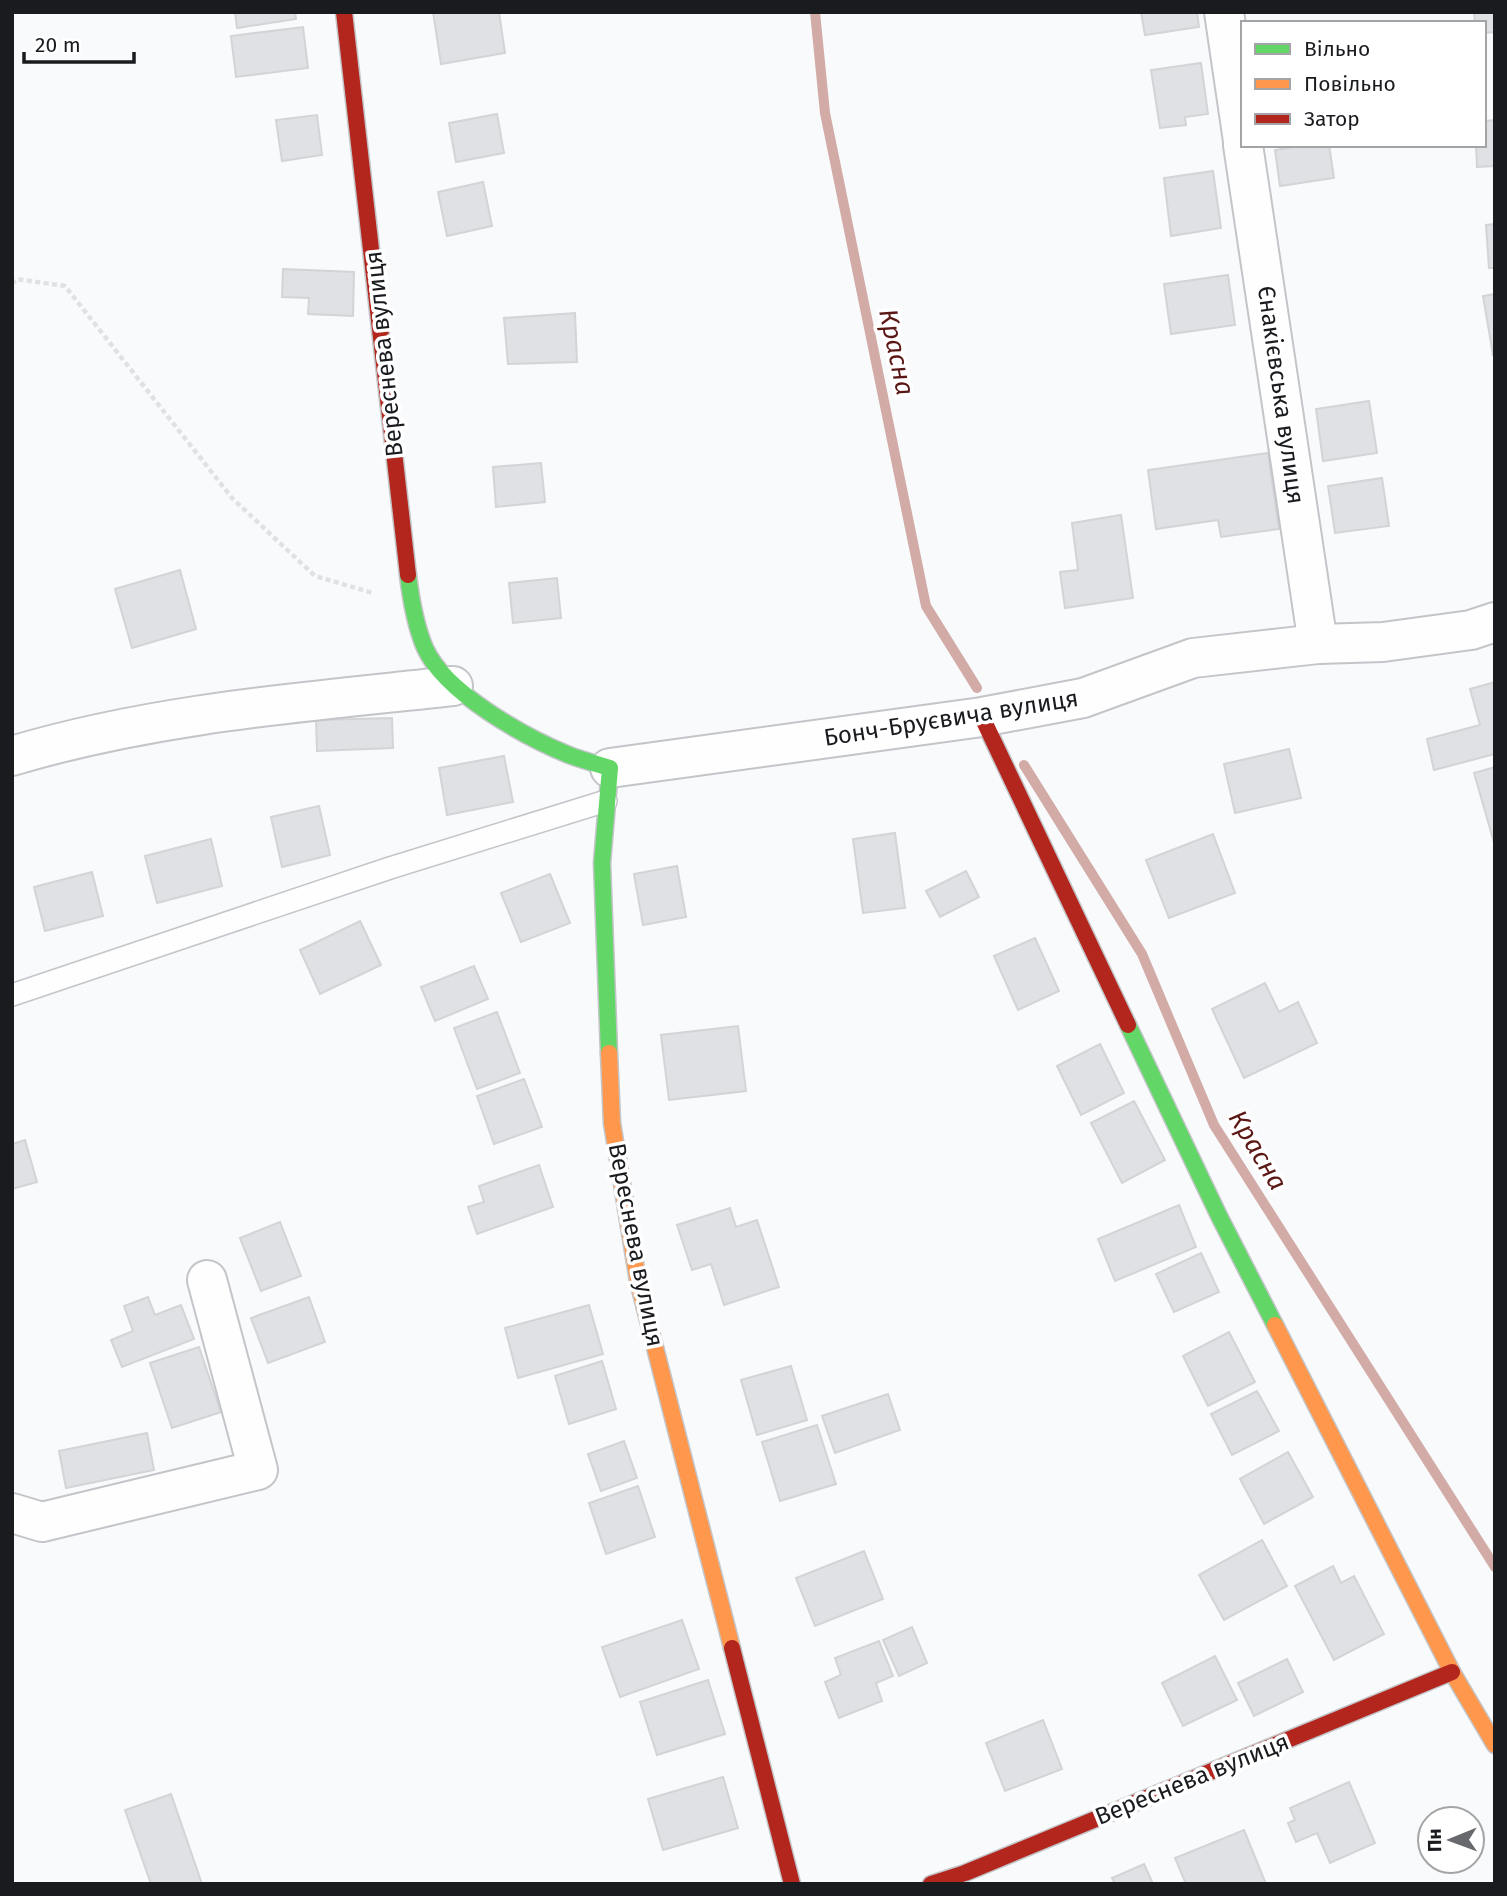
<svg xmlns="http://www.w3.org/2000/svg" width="1507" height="1896" font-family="'Fira Sans',sans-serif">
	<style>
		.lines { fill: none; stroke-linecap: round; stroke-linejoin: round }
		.stream { stroke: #d2aba7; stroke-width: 10 }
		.building { fill: #dfe1e4; stroke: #d2d4d6; stroke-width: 2 }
		.lane-casing { stroke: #c4c5c8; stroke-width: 24 }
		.street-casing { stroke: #c4c5c8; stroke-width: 42 }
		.fast-casing { stroke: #c4c5c8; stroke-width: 19 }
		.slow-casing { stroke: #c4c5c8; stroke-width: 19 }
		.jam-casing { stroke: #c4c5c8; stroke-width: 19 }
		.path { stroke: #e1e1e2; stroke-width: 4.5; stroke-dasharray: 5 3.5; stroke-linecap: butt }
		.lane { stroke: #fefeff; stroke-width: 21 }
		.street { stroke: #fefeff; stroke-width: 38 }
		.fast { stroke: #63d668; stroke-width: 16 }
		.slow { stroke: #ff974d; stroke-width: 16 }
		.jam { stroke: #b3261e; stroke-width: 16 }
		.labels { text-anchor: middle; stroke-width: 7; stroke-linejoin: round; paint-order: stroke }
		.street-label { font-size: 24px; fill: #191b1f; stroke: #fff }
		.water-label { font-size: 26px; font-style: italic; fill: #5a1714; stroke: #fff }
	</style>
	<rect width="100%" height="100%" fill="#f8fafc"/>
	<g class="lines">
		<!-- stream -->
		<g class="stream">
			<polyline points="815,12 825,113 926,606 977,688"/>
			<polyline points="1024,765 1142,954 1214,1125 1495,1567"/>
		</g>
	</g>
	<!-- building -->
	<g class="building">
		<polygon points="235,12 295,12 296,19 237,28"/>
		<polygon points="433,12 499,12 505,53 441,64"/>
		<polygon points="1141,12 1197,12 1199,27 1145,35"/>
		<polygon points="1474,12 1495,12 1495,32 1484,33 1484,23 1475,23"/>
		<polygon points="303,27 308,68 236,77 231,36"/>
		<polygon points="1201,63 1208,114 1185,117 1186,125 1160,128 1151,70"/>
		<polygon points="497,114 504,153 456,162 449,123"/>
		<polygon points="317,115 322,155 282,161 276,120"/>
		<polygon points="1495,120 1495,166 1477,167 1476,145 1484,145 1484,121"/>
		<polygon points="1306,145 1329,145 1334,178 1280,186 1275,150"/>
		<polygon points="1213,171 1221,228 1171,236 1164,178"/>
		<polygon points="483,182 492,226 447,236 438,192"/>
		<polygon points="1495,224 1495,268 1489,268 1486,225"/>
		<polygon points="283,269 354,272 353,316 308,314 309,298 282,297"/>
		<polygon points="1228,275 1235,325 1171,334 1164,284"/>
		<polygon points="1495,294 1495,355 1493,355 1483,296"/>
		<polygon points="575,313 577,362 508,364 504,318"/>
		<polygon points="1369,401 1377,453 1323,461 1316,409"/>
		<polygon points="1268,453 1279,529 1221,537 1218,520 1156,529 1148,470"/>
		<polygon points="541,463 545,502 496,507 493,467"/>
		<polygon points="1382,478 1389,526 1335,533 1328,486"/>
		<polygon points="1121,515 1133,598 1065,608 1060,572 1078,570 1072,523"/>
		<polygon points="180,570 196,629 132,648 115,589"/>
		<polygon points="557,578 561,618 513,623 509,583"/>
		<polygon points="1495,682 1495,754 1434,770 1427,739 1480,725 1470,689"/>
		<polygon points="392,718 393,748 317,751 316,720"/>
		<polygon points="1289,749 1301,798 1235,813 1224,764"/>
		<polygon points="504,756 513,802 447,815 439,768"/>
		<polygon points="1495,767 1495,846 1474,773"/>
		<polygon points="319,806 330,855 282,867 271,817"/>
		<polygon points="895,833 905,908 863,913 853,839"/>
		<polygon points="1213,834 1235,893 1169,918 1146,860"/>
		<polygon points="211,839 222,886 157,903 145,856"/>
		<polygon points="677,866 686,917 643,925 634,874"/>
		<polygon points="966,871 979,897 940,917 926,891"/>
		<polygon points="92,872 103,916 45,931 34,887"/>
		<polygon points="550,874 570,923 521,942 501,893"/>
		<polygon points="360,921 381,965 320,994 300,950"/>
		<polygon points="1035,938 1059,991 1018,1010 994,956"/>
		<polygon points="474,966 488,999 435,1021 421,987"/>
		<polygon points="1265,983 1279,1012 1298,1002 1317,1043 1244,1078 1212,1009"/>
		<polygon points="497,1012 520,1073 477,1089 454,1028"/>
		<polygon points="738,1026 746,1091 669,1100 661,1035"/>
		<polygon points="1100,1044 1124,1093 1081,1115 1057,1066"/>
		<polygon points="524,1079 542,1127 494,1144 477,1096"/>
		<polygon points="1134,1101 1165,1160 1122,1183 1091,1123"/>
		<polygon points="25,1140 37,1182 12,1189 12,1144"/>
		<polygon points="539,1165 553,1207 477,1234 468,1207 484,1202 479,1186"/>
		<polygon points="1179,1205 1196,1247 1115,1281 1098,1239"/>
		<polygon points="730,1208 736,1227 757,1220 779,1287 724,1305 711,1264 692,1270 677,1225"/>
		<polygon points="280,1222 301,1276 261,1291 240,1238"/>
		<polygon points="1201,1253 1219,1292 1174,1312 1156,1274"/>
		<polygon points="148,1297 155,1315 181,1305 194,1339 122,1367 111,1340 133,1331 124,1306"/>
		<polygon points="309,1297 325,1342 268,1363 251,1318"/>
		<polygon points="589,1305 603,1354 518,1378 505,1328"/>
		<polygon points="1229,1332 1255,1382 1208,1406 1183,1356"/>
		<polygon points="199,1347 221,1412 172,1428 150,1363"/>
		<polygon points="602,1361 616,1409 569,1424 555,1376"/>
		<polygon points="791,1366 807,1420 757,1435 741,1380"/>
		<polygon points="1257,1391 1279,1431 1232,1455 1211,1414"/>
		<polygon points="888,1394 900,1430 835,1453 822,1416"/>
		<polygon points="817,1425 836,1484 780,1501 762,1442"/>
		<polygon points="147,1433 154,1470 66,1488 59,1451"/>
		<polygon points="624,1441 637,1478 601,1491 588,1454"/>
		<polygon points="1288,1452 1313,1497 1264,1524 1240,1479"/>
		<polygon points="638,1486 655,1537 606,1554 589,1503"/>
		<polygon points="1262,1540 1287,1586 1224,1620 1199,1575"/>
		<polygon points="864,1551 883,1599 815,1626 796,1578"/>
		<polygon points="1333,1566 1341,1583 1354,1576 1384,1634 1334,1660 1295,1586"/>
		<polygon points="682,1620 699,1669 620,1697 602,1647"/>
		<polygon points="912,1627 927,1663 899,1676 883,1640"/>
		<polygon points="879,1641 893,1676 876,1683 882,1701 839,1718 825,1682 841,1675 835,1658"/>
		<polygon points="1215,1656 1237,1700 1183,1726 1162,1683"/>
		<polygon points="1287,1659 1303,1692 1254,1716 1238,1683"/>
		<polygon points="708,1680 725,1734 657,1755 640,1702"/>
		<polygon points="1043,1720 1062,1769 1005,1791 986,1743"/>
		<polygon points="723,1777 738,1828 663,1850 648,1799"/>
		<polygon points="1349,1782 1375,1843 1330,1863 1317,1833 1296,1842 1288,1823 1295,1820 1290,1808"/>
		<polygon points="171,1794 202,1884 151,1884 125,1810"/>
		<polygon points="1244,1830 1266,1884 1186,1884 1175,1858"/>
		<polygon points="1144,1864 1153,1884 1115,1884 1112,1878"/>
	</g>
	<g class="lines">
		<!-- lane casing -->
		<g class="lane-casing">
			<polyline id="lane" points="12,995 390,868 606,801"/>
		</g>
		<!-- street casing -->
		<g class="street-casing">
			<g id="street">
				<polyline points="1224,12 1243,141"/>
				<polyline points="1243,145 1318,644"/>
				<path d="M12,756c143,-43 294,-54 441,-70"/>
				<polyline points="610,768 982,717 1083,698 1193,658 1318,644 1383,642 1471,630 1495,622"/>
				<polyline points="12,1513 42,1522 258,1470 207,1280"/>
			</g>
		</g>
		<!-- fast casing -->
		<g class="fast-casing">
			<g id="fast">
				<path d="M408,575c3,25 7,50 17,73 20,45 100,89 144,107 13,5 28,9 41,13l-8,95 7,190"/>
				<polyline points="1128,1025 1219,1216 1275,1325"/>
			</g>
		</g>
		<!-- slow casing -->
		<g class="slow-casing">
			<g id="slow">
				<polyline points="609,1053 612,1123 638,1281 732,1648"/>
				<polyline points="1275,1325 1452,1672 1495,1745"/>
			</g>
		</g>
		<!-- jam casing -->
		<g class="jam-casing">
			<g id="jam">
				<polyline points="344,12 408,575"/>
				<polyline points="982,717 1128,1025"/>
				<polyline points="732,1648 792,1884"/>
				<polyline points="931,1884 965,1873 1452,1672"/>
			</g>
		</g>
		<!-- path -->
		<polyline class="path" points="12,284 17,279 65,286 232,498 315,576 373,593"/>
		<!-- lane -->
		<use href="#lane" class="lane"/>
		<!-- street -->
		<use href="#street" class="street"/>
		<!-- fast -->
		<use href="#fast" class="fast"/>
		<!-- slow -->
		<use href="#slow" class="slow"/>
		<!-- jam -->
		<use href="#jam" class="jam"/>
	</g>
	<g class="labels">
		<!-- street labels -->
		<g class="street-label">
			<text transform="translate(384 354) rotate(-96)" y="8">Вереснева вулиця</text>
			<text transform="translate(1281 395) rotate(82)" y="8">Єнакієвська вулиця</text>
			<text transform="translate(951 718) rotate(-9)" y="8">Бонч-Бруєвича вулиця</text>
			<text transform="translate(636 1245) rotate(79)" y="8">Вереснева вулиця</text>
			<text transform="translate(1192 1779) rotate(-22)" y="8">Вереснева вулиця</text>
		</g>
		<!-- water labels -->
		<g class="water-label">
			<text transform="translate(897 352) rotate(78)" y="9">Красна</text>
			<text transform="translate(1258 1150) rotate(59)" y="9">Красна</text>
		</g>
	</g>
	<!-- border -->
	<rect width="1507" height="1896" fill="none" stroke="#191b1f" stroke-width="28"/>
	<!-- legend -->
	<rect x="1241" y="21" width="245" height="126" fill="#ffffff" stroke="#a3a4a5" stroke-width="2"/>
	<rect x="1255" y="44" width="35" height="10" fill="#63d668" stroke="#a3a4a5" stroke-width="2"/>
	<text x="1304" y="56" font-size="21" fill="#191b1f">Вільно</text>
	<rect x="1255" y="79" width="35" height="10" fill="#ff974d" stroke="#a3a4a5" stroke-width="2"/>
	<text x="1304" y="91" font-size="21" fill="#191b1f">Повільно</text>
	<rect x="1255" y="114" width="35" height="10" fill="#b3261e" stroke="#a3a4a5" stroke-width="2"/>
	<text x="1304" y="126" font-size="21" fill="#191b1f">Затор</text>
	<!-- north arrow -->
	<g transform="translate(1451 1840) rotate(269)"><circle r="33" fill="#ffffff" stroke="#a3a4a5" stroke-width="2"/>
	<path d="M0-5L12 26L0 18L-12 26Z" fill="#67696c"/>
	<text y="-10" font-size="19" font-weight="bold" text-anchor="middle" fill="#191b1f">Пн</text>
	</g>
	<!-- scale -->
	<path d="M24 52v10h110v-10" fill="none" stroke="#191b1f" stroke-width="3.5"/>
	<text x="35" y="52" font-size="21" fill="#191b1f" stroke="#ffffff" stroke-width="5" paint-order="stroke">20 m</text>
</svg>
